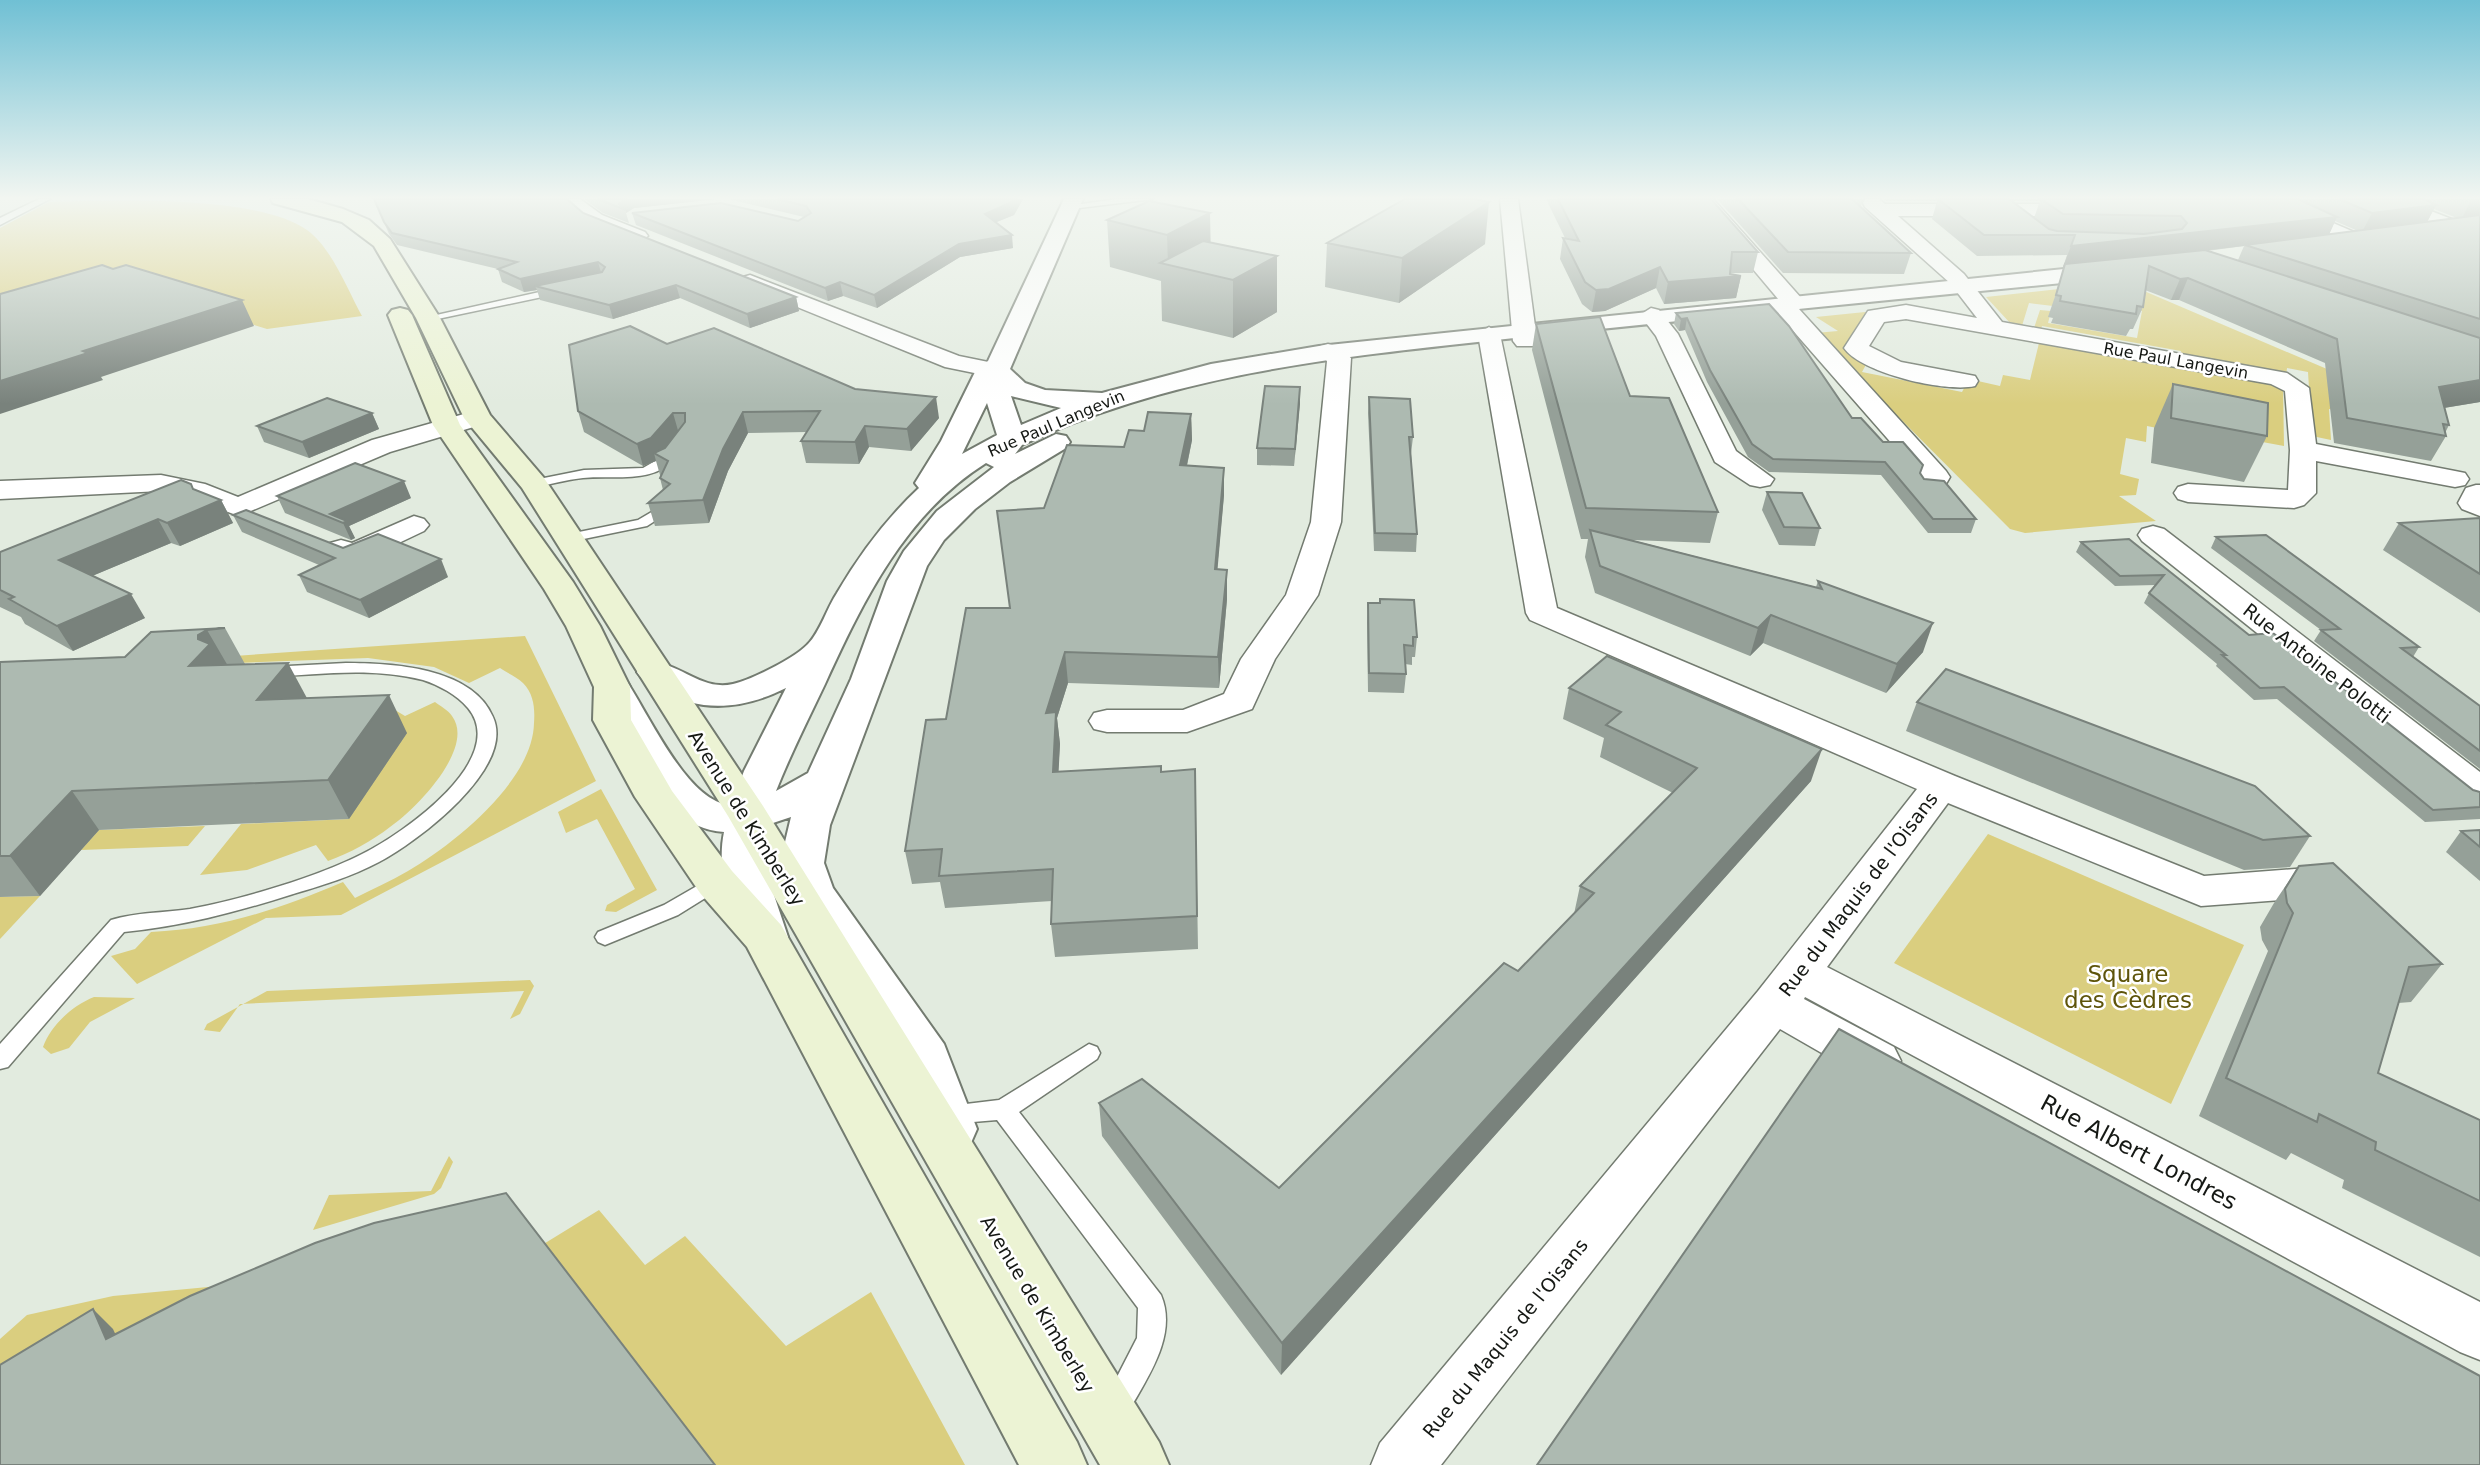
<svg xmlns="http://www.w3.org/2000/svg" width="2480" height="1465" font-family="'DejaVu Sans',sans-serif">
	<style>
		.green { fill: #dace7f }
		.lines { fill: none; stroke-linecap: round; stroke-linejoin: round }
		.service-casing { stroke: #737b70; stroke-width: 3 }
		.minor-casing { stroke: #737b70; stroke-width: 3 }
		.tertiary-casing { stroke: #737b70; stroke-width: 4 }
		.secondary-casing { stroke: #737b70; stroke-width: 4 }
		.service { fill: #fff; fill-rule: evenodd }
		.minor { fill: #fff; fill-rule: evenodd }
		.tertiary { fill: #fff; fill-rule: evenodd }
		.secondary { fill: #ecf3d4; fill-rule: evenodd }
		.wall { fill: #95a098; fill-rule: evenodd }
		.shaded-wall { fill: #79827c }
		.building { fill: #adbab1; stroke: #79827c; stroke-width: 2 }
		.labels { text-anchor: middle; stroke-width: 5; stroke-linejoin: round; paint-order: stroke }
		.far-street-label { font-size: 16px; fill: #151814; stroke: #fff }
		.street-label { font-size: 19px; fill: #151814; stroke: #fff }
		.near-park-label { font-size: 23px; fill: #5e540a; stroke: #fff }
		.near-street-label { font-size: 23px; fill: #151814; stroke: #fff }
	</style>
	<rect width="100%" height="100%" fill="#e2ebdf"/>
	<!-- green -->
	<g class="green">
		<path d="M85,201c56,-1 176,-3 222,29 25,18 40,59 55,86l-95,13 -54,-17 -213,12v-96l49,-26z"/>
		<polygon points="2123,282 2348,378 2350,413 2329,409 2331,440 2312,436 2308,372 2287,368 2286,376 2180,357 2181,351 2042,326 2040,332 2033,331 2040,310 2051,311 2048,323 2137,338 2142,311 2055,297 2053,306 2029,303 2021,329 2011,324 1986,297"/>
		<polygon points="1865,312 1872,315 1850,347 1868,361 1862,372 1962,392 1969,379 2000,386 2003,375 2030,380 2039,343 2045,342 2271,382 2283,388 2284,446 2219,434 2217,440 2147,426 2146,442 2126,438 2120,474 2139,479 2136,495 2119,496 2156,521 2025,533 2010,529 1815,333 1838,331 1816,317"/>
		<path d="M525,636l71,145 -255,134 -75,3 -129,66 -26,-28 24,-7 16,-17c70,-3 128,-23 192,-50l12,16c17,-9 36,-17 53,-27 46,-27 125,-90 126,-148 1,-14 0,-29 -11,-40 -6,-6 -16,-10 -23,-15l-31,15 -35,-16 -66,-9 -368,14z"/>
		<path d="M435,702c5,4 13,8 17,14 24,32 -37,94 -62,111 -18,14 -40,26 -62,34l-12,-16 -69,25 -47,5 41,-51 108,-5 36,-115 20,12z"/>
		<polygon points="601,789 657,890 616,912 605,911 607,905 635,889 597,819 566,833 558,812"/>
		<polygon points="205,826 188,846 81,850 99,830"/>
		<polygon points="1988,834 2244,945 2171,1104 1894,963"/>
		<polygon points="40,896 0,939 0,897"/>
		<polygon points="530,980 534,986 520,1014 510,1019 524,991 240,1004 220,1032 204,1030 207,1024 267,991"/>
		<path d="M94,997l41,1 -45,24 -21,26 -18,6 -8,-7c8,-22 29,-41 51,-50z"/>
		<polygon points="449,1156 453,1162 441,1188 434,1194 313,1230 329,1195 431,1191"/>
		<polygon points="599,1210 645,1265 685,1236 786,1346 871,1292 965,1465 710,1465 542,1245"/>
		<polygon points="229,1285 0,1399 0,1339 27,1315 113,1296"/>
	</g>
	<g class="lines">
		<!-- service casing -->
		<g class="service-casing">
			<g id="service">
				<polygon points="39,199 50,199 0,225 0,218"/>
				<polygon points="1117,199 1153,199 1071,209 1067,206"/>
				<polygon points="562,287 567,290 566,292 428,321 423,318"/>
				<path d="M674,450l6,4c-25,31 -62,21 -97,24 -17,2 -33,6 -49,10l-7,-4 2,-3 55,-11 59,-2z"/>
				<polygon points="667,503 674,507 672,510 647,526 569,542 562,538 569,534 638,520"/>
				<path d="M346,663c45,0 126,4 147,54 23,51 -76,125 -114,145 -28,15 -59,24 -89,33 -57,18 -107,31 -166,37l-116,135 -8,2v-25l111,-124c25,-8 53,-7 79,-11 50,-9 127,-32 172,-55 41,-20 148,-95 106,-146 -11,-13 -29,-23 -45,-28 -50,-13 -103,-6 -154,-3l-8,-5 8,-5z"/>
				<polygon points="716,875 723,877 726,882 723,887 678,915 605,945 598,942 595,937 598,932 664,905"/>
				<path d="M1089,1044l8,3 3,6 -3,6 -78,53 142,183c18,42 -17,87 -36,123l-10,4 -10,-4 -4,-10 36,-70 1,-30 -141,-188 -48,4 -8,-3 -4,-7 4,-7 58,-7z"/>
			</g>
		</g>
		<!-- minor casing -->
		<g class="minor-casing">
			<g id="minor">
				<polygon points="559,199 580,199 602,215 645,232 648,236 638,242 588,223"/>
				<polygon points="1500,199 1518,199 1537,341 1533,346 1517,346 1513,341"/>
				<polygon points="1694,199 1713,199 1802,299 1805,304 1799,309 1946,471 1950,477 1942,491 1932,493 1922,491 1918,485 1922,478 1775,310 1772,305 1779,300"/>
				<path d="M1865,199h14l6,5h160l-4,-5h19l9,11 -9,6h-162l66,58 38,48 285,51 22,15 7,56 139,27 10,2 4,6 -4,6 -10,2 -139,-26v32l-12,12 -10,3 -106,-6 -10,-3 -4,-6 4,-6 10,-3 100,6 2,-40 -5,-59 -14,-7 -365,-65 -22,3 -15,24 32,16 74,14 3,5 -3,5c-29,7 -114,-13 -131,-38l24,-37 38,-6 71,13 -27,-35 -85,-76 -2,-4z"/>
				<polygon points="2252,199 2277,199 2368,238 2371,242 2361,248 2354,246"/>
				<polygon points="2374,199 2400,199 2467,225 2470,229 2467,233 2453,233"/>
				<polygon points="750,275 959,356 1008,366 1011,371 1008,376 999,378 945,367 743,285 739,281 743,277"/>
				<polygon points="1651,308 1659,310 1678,334 1736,451 1774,479 1770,485 1760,487 1750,485 1715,462 1656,336 1640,315"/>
				<polygon points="1489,327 1500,334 1557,608 1955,776 2204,876 2307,868 2322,873 2328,883 2322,893 2307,898 2201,906 1948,803 1827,967 2480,1302 2480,1360 2460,1352 1805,997 1804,999 1894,1047 1901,1061 1894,1075 1877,1080 1860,1075 1780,1029 1441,1465 1371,1465 1380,1443 1758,991 1917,789 1530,620 1526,613 1478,334"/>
				<polygon points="1328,344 1336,346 1351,358 1341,522 1318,595 1275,659 1252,709 1187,732 1107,732 1094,729 1089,721 1094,713 1107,710 1183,710 1224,694 1241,659 1286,595 1311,522 1327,361 1316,351 1320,346"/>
				<polygon points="478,410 487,413 491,418 487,423 390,452 239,516 187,497 161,491 0,499 0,481 161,475 205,484 238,497 372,440"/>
				<polygon points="2476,485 2480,485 2480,516 2462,509 2458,503 2466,488"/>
				<path d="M414,516l10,3 5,6 -5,6 -61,29c-14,4 -29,2 -37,-11l4,-6 11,-3 11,3z"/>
				<polygon points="2153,526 2164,529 2480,772 2480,804 2466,800 2142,541 2138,535 2142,529"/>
			</g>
		</g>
		<!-- tertiary casing -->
		<g class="tertiary-casing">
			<path id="tertiary" d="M1064,199h19l-73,170 15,14 20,7 57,3 109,-29 108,-18 794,-82 11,7 -11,7c-190,19 -381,37 -571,57 -179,20 -354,32 -520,110l-7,9 41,-20 10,2 4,6 -4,6 -56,34 -35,27 -31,31 -17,26 -97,259 -6,38 9,25 111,156 33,85 -7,16 -19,6 -19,-6 -29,-81 -112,-171 -11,-30 11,-46 -24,8 -1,46 22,66 -7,12 -16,5 -16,-5c-19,-33 -33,-79 -25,-117 -65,-3 -102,-96 -130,-145l5,-8 13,-3 13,3c23,33 62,124 106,126l13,-34 42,-83c-40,20 -83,26 -124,3 -10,-5 -19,-10 -25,-19l5,-8c34,-8 55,28 91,20 18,-4 62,-26 75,-40 12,-12 19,-36 29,-51 23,-39 49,-74 82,-105l-4,-5 26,-42 35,-71 12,-9zM1011,396l50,12 -40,17zM987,403l10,32 -35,19zM986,463l8,4 -57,44 -33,40 -17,30 -36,98 -43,94 -32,18c14,-36 32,-71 49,-107 38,-83 80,-170 161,-221z"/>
		</g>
		<!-- secondary casing -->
		<g class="secondary-casing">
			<g id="secondary">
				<polygon points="271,199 308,199 343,209 369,220 390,239 440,318 490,415 544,478 763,806 1159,1442 1169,1465 1100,1465 728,816 522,488 464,418 416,318 374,246 342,222 273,203"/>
				<polygon points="400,308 408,310 412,315 460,425 573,582 600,626 630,687 631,720 672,791 732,871 781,925 1077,1442 1087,1465 1019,1465 747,947 700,893 635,797 593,720 594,687 566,626 544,589 433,425 388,315 392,310"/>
			</g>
		</g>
		<!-- service -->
		<use href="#service" class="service"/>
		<!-- minor -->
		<use href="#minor" class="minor"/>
		<!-- tertiary -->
		<use href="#tertiary" class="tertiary"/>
		<!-- secondary -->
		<use href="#secondary" class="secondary"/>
	</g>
	<!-- wall -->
	<g class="wall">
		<polygon points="374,199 583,213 796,297 799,311 750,328 680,298 613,319 540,300 537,290 524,292 502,282 498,269 397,245 389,234"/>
		<polygon points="584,199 717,199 634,208 626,213 629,223 603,213"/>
		<polygon points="728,199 1023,199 1014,215 996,222 1013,248 960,257 877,308 843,296 828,301 636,225 632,213 798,221 804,217"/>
		<polygon points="1546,199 1711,199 1758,252 1753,273 1730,273 1730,274 1741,276 1736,298 1664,304 1656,288 1605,311 1592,312 1582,304 1560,259 1563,238 1565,238"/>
		<polygon points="1717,199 1864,199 1861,206 1859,206 1911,253 1904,274 1783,273"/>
		<path d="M1883,199h597v203l-36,6 5,17 -4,8 1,3 -15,25 -97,-18 -9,-80 -146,-63h-8l-26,-10 -2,17 -10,22h-3l-4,7 -75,-13 2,-5 -5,-1 17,-50h-2l4,-12 -90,1 -45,-37 5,-18h-51zM2012,201h28l-6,17zM2434,209l23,9 -30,4zM2335,221l23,10 -29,3zM2244,246l-6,14 -31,-9z"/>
		<polygon points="1210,213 1210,242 1277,312 1233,338 1162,321 1161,281 1110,267 1107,220"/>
		<polygon points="1327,243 1485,244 1399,303 1325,287"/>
		<polygon points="1769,304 1852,418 1920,473 1924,479 1976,519 1971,533 1928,533 1881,475 1769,472 1748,457 1707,382 1685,330 1679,331 1674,324 1676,313"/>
		<polygon points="1536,324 1630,396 1718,512 1710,543 1632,540 1816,587 1818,581 1923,652 1886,693 1763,643 1750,656 1595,593 1585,557 1588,539 1581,539 1532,350"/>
		<polygon points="667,344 855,389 939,418 911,451 869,447 859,464 806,463 801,441 807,432 748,433 728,471 709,523 655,526 648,503 663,490 660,478 661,476 660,475 656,461 643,466 584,432 578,411"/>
		<polygon points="2173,384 2267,436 2244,482 2151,463 2154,428"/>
		<polygon points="1300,387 1294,466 1257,465 1257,448"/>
		<polygon points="1369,397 1413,437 1411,454 1417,534 1416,552 1374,551 1368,413"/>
		<polygon points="372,413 379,429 309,458 264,442 257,426"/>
		<polygon points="1191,414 1192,440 1187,466 1224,495 1217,569 1227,570 1227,599 1219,688 1068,683 1057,718 1060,744 1058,771 1161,772 1195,769 1198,949 1055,957 1051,924 1052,901 945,908 940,882 912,884 905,851 946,719 1010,608 1044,508 1124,447 1144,431"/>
		<polygon points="194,489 221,500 233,523 180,546 171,543 92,576 145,618 73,651 25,624 21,617 0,607 0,552"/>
		<polygon points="1767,492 1820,528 1815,546 1779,545 1762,510"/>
		<polygon points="277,496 411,498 349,526 355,538 351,540 285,513"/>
		<polygon points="233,515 343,548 448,577 369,618 307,592 299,575 319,565 242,532"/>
		<polygon points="2480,518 2480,613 2383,550 2399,523"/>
		<polygon points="2216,537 2419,647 2413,657 2480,706 2480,769 2314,641 2321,630 2211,548"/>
		<polygon points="2129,539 2249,635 2473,790 2480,792 2480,819 2425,822 2277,699 2254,700 2216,666 2217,664 2144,603 2149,593 2155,585 2115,586 2076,552 2081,542"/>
		<polygon points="1368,603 1417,637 1415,657 1412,657 1412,665 1405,664 1406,674 1404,693 1368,692 1367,622"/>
		<polygon points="225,628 245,664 307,698 407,733 349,819 99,830 40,896 0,897 0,662 125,657 151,632"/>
		<polygon points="1569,688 1811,781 1281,1375 1102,1136 1099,1103 1279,1188 1518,971 1574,914 1580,886 1673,793 1600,757 1604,738 1563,719"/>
		<polygon points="1917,702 2310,836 2290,867 2244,870 1906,731"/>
		<polygon points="2480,830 2480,881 2446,852 2461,831"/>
		<polygon points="2299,866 2442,964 2411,1002 2398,1003 2378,1073 2480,1120 2480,1257 2342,1188 2344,1180 2291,1153 2286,1160 2199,1116 2268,951 2262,940 2260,927 2274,903"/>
	</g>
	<!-- shaded-wall -->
	<g class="shaded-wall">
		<polygon points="626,199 717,199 634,208 626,213 626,210 619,204"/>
		<polygon points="1015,199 1023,199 1014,215 987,226 985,214"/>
		<polygon points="2471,200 2480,200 2480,218 2461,220"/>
		<polygon points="1489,202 1485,244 1399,303 1402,258"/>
		<polygon points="2436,205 2426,224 2362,232 2372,213"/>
		<polygon points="1210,213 1211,260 1168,265 1167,235"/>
		<polygon points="2337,217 2328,237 2245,245 2244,246 2063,267 2071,246"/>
		<polygon points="1012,235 1013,248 960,257 877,308 874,295 959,244"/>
		<polygon points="1277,256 1277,312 1233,338 1233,280"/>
		<polygon points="598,262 602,276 535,286 537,290 524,292 520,279"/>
		<polygon points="1660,267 1656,288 1605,311 1592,312 1596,290"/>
		<polygon points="1741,276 1736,298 1664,304 1668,282"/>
		<polygon points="2188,278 2179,300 2171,300 2180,279"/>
		<polygon points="840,282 843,296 828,301 825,288"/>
		<polygon points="676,285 680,298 613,319 609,305"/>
		<polygon points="796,297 799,311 750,328 747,314"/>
		<polygon points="242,300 254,326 101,377 103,380 0,414 0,381 83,351"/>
		<polygon points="1687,318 1685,330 1679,331 1681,319"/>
		<polygon points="2480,380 2480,402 2425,411 2439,387"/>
		<polygon points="1300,387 1300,404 1294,466 1295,449"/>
		<polygon points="936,397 939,418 911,451 907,429"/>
		<polygon points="743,412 748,433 728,471 709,523 703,500 723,449"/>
		<polygon points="372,413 379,429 309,458 302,442"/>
		<polygon points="673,413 679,434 660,457 654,453 656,461 643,466 637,444"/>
		<polygon points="1191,414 1192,440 1181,493 1180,465"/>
		<polygon points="865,426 869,447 859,464 855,442"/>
		<polygon points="1224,468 1224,495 1215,598 1215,569"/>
		<polygon points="404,481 411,498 349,526 355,538 351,540 343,523 330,514"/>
		<polygon points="221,500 233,523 180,546 167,523"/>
		<polygon points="158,519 171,543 73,584 59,560"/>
		<polygon points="441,559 448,577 369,618 360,600"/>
		<polygon points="1227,570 1227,599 1219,688 1218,657"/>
		<polygon points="131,594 145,618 73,651 57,626"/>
		<polygon points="1771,615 1763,643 1750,656 1758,628"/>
		<polygon points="1933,623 1923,652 1886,693 1897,664"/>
		<polygon points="207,630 228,666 189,666 198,639 198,635"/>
		<polygon points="1065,652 1068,683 1057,718 1060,744 1057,803 1046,713"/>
		<polygon points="288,663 308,700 257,700"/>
		<polygon points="389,695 407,733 349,819 328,780"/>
		<polygon points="1822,749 1811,781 1281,1375 1282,1343"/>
		<polygon points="72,791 99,830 40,896 10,856"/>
		<polygon points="93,1309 113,1329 127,1359 106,1339"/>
	</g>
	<!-- building -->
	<g class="building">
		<polygon points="374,199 567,199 583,213 796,297 747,314 676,285 609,305 535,286 602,272 605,267 598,262 520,279 498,269 517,262 392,233 384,222"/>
		<polygon points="598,199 626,199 619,204 626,210"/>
		<polygon points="777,199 1015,199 1012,202 985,214 1012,235 959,244 874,295 840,282 825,288 632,213 721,203 798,221 811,213 806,206"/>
		<polygon points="1405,199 1474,199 1489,202 1402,258 1327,243"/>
		<polygon points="1558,199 1711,199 1758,252 1732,252 1730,274 1741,276 1668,282 1660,267 1609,289 1596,290 1585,282 1563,238 1579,241"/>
		<polygon points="1738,199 1852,199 1911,253 1788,252"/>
		<polygon points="1938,199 2009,199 2049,229 2057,231 2144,234 2182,229 2187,223 2181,216 2063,214 2041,199 2298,199 2337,217 2071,246 2075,235 1984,235"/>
		<polygon points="2339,199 2424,199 2436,205 2372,213"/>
		<polygon points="1149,201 1210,213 1167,235 1107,220"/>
		<polygon points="2480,215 2480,319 2245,245"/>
		<polygon points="1203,241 1277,256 1233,280 1160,263"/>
		<polygon points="2205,250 2480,338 2480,380 2439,387 2449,425 2443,424 2446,436 2347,418 2337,339 2188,278 2180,279 2149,266 2143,307 2137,306 2136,314 2060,301 2061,296 2056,295 2065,264"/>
		<polygon points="102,265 113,269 126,265 242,300 83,351 88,353 0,381 0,294"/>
		<polygon points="1769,304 1789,326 1852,418 1861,418 1883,442 1903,442 1923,465 1920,473 1924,479 1944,481 1976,519 1933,519 1885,462 1773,459 1752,444 1710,370 1687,318 1681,319 1676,313"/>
		<polygon points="1600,317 1630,396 1669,398 1718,512 1586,508 1536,324"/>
		<polygon points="630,326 667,344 714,328 855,389 936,397 907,429 865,426 855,442 801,441 820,411 743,412 723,449 703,500 648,503 670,484 660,478 668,461 654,453 665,448 685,422 685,413 673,413 651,438 637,444 578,411 569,345"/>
		<polygon points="2173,384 2268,403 2267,436 2171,418"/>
		<polygon points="1265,386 1300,387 1295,449 1257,448"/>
		<polygon points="1369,397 1410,399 1413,437 1409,437 1417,534 1375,533"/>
		<polygon points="327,398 372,413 302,442 257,426"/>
		<polygon points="1148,412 1191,414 1180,465 1224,468 1215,569 1227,570 1218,657 1065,652 1046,713 1056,712 1053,772 1161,766 1161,772 1195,769 1197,916 1051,924 1053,869 939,876 942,849 905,851 926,720 946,719 966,608 1010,608 997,511 1044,508 1067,445 1124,447 1129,430 1144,431"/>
		<polygon points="355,463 404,481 330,514 347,521 343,523 277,496"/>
		<polygon points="181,480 191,484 193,489 221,500 167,523 158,519 59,560 131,594 57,626 9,599 14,597 0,590 0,552"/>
		<polygon points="1767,492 1802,493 1820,528 1784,527"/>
		<polygon points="246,510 343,548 378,534 441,559 360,600 299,575 335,558 233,515"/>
		<polygon points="2480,518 2480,574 2399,523"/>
		<polygon points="1590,530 1822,589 1818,581 1933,623 1897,664 1771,615 1758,628 1600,566"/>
		<polygon points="2266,535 2419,647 2401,648 2480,706 2480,751 2321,630 2340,629 2216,537"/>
		<polygon points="2129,539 2249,635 2273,633 2473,790 2480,792 2480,807 2433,810 2284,687 2260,688 2222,655 2226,655 2149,593 2164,575 2120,576 2081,542"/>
		<polygon points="1380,599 1414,600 1417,637 1413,637 1413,646 1404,645 1406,674 1369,673 1368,603 1380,603"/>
		<polygon points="225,628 207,630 198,635 198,639 210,644 189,666 288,663 257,700 389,695 328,780 72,791 10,856 0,856 0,662 125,657 151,632"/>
		<polygon points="1607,656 1822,749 1282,1343 1099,1103 1142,1079 1279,1188 1504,963 1518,971 1594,893 1580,886 1697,768 1606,725 1621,712 1569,688"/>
		<polygon points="1946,669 2255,786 2310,836 2263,840 1917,702"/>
		<polygon points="2480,830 2480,847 2461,831"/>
		<polygon points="2333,863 2442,964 2409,967 2378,1073 2480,1120 2480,1201 2375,1150 2376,1142 2319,1114 2317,1122 2226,1078 2293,913 2287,903 2285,889 2299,866"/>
		<polygon points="1839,1029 2480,1376 2480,1465 1537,1465"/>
		<polygon points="506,1193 715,1465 0,1465 0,1365 93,1309 106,1339 190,1296 315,1243 374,1223"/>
	</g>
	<!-- sky -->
	<linearGradient id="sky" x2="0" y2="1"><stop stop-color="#70c0d4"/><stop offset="0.49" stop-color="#f2f6f1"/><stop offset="1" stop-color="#f2f6f1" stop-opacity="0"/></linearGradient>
	<rect width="2480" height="404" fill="url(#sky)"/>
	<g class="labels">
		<!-- far-street labels -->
		<g class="far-street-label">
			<text transform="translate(2176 360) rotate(10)" y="6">Rue Paul Langevin</text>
			<text transform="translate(1056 423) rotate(-23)" y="6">Rue Paul Langevin</text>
		</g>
		<!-- street labels -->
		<g class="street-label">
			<text transform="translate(2317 663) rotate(38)" y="7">Rue Antoine Polotti</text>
			<text transform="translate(747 818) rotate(58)" y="7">Avenue de Kimberley</text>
			<text transform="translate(1858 894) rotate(-53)" y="7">Rue du Maquis de l'Oisans</text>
			<text transform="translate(1038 1304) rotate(59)" y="7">Avenue de Kimberley</text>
			<text transform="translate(1505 1338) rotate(-51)" y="7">Rue du Maquis de l'Oisans</text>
		</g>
		<!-- near-park labels -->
		<g class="near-park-label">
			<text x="2128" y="982">Square<tspan x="2128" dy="26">des Cèdres</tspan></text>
		</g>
		<!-- near-street labels -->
		<g class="near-street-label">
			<text transform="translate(2139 1152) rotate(28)" y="8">Rue Albert Londres</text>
		</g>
	</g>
</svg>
